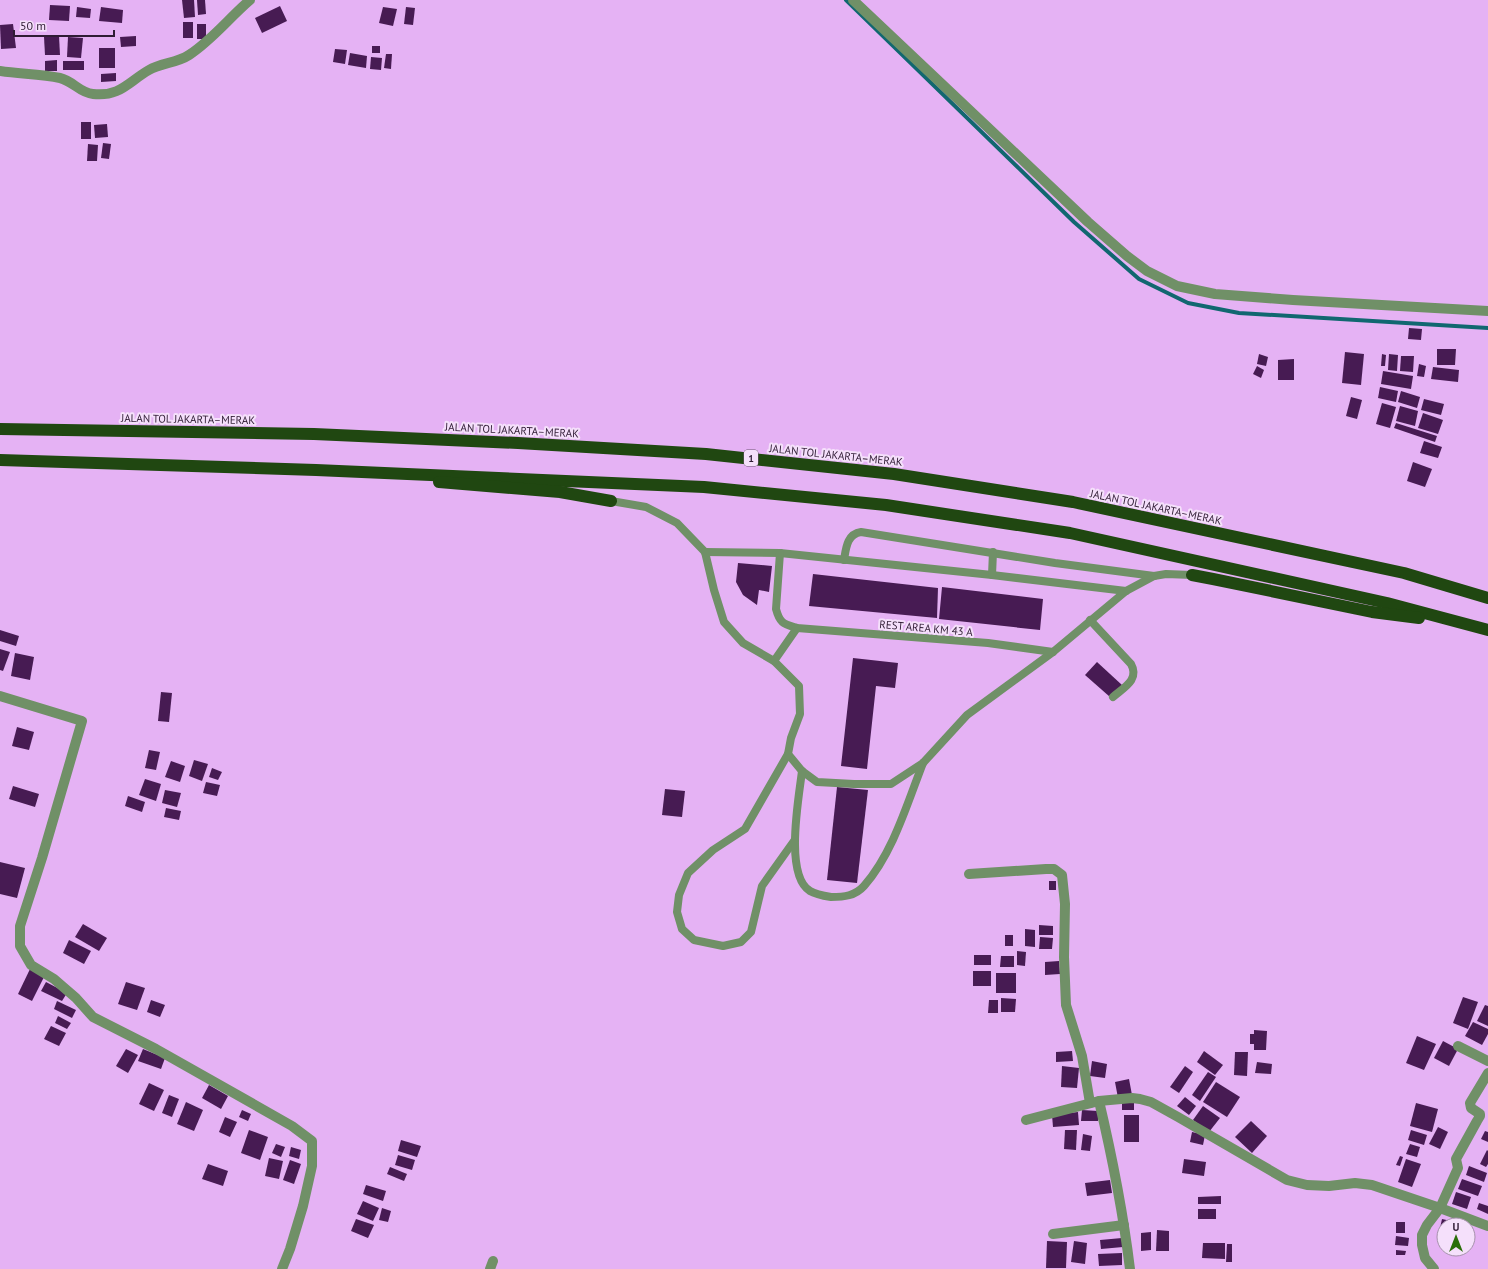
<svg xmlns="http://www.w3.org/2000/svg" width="1488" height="1269" font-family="'PT Sans',sans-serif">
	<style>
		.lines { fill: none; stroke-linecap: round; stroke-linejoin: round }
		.stream { stroke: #116770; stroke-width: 4 }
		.building { fill: #471b53 }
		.lane { stroke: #709067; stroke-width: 8 }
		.street { stroke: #709067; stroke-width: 10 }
		.highway { stroke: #204711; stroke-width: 12 }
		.labels { text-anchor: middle; stroke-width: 4; stroke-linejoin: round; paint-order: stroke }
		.shield { fill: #f5e0fb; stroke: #6b5770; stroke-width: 1 }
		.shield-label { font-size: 10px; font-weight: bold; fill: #301c35 }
		.street-label { font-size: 11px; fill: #301c35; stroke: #f5e0fb }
	</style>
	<rect width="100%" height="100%" fill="#e5b2f4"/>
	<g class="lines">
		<!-- stream -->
		<polyline class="stream" points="846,0 1074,222 1139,279 1188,303 1239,313 1488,328"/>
	</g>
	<!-- building -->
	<g class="building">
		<polygon points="182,0 194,0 195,17 184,18"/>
		<polygon points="197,0 205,0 206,14 198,15"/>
		<polygon points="50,5 70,6 69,21 49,20"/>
		<polygon points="280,6 287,21 262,33 255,18"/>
		<polygon points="77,7 91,9 90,18 76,17"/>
		<polygon points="101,7 123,10 122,23 99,21"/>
		<polygon points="383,7 397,9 393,26 379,23"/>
		<polygon points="406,7 415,8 413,25 404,24"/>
		<rect x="183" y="22" width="10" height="16"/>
		<polygon points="13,24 16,48 1,49 0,25"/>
		<rect x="197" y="24" width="9" height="15"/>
		<polygon points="59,36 60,55 45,55 44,37"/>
		<polygon points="136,36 136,46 121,47 120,37"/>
		<polygon points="68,37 83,38 81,58 67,57"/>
		<rect x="372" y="46" width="8" height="7"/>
		<rect x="99" y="48" width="16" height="20"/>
		<polygon points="335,49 347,50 345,64 333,62"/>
		<polygon points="350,53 367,56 366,68 348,65"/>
		<polygon points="386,54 392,54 391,69 384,68"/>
		<polygon points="371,57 382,58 381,70 370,69"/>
		<polygon points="57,60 57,71 45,71 45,61"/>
		<rect x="63" y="61" width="21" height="9"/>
		<polygon points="116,73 116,81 101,82 101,74"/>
		<rect x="81" y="122" width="10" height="17"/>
		<polygon points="107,124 108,137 95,138 94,125"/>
		<polygon points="103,143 111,144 109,159 101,158"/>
		<polygon points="88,144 98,145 97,161 87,161"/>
		<polygon points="1409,328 1422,329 1421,340 1408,339"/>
		<polygon points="1437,349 1456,349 1455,365 1437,365"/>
		<polygon points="1345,352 1364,354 1361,385 1342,383"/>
		<polygon points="1259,354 1268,357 1266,366 1257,364"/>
		<polygon points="1382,354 1386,355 1385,366 1381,366"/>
		<polygon points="1389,354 1398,355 1397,371 1388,370"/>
		<polygon points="1401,356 1414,356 1413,372 1400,371"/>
		<polygon points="1294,359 1294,380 1278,380 1278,360"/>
		<polygon points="1419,364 1426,366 1424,377 1417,376"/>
		<polygon points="1257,366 1264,370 1261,378 1253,374"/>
		<polygon points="1433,367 1459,370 1458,382 1431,379"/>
		<polygon points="1383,371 1413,376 1411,389 1381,384"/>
		<polygon points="1380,387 1398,391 1396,402 1378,398"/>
		<polygon points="1401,391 1420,397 1417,408 1398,402"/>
		<polygon points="1351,397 1362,400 1357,419 1346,416"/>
		<polygon points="1424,399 1444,404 1441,415 1421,410"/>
		<polygon points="1382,403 1396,407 1390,428 1376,424"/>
		<polygon points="1400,406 1418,411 1415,426 1396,421"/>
		<polygon points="1423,413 1443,420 1438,434 1418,428"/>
		<polygon points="1396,423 1437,436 1435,442 1394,428"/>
		<polygon points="1424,441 1442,447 1438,458 1420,453"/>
		<polygon points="1413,462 1432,469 1425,487 1407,481"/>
		<polygon points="738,563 772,566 769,592 759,590 757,605 743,595 736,582"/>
		<polygon points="813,574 938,588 937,618 809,606"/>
		<polygon points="942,587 1043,599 1040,630 939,619"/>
		<polygon points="0,630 19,636 16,646 0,641"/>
		<polygon points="0,649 10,652 3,671 0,670"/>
		<polygon points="15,653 34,657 30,680 11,676"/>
		<polygon points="853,658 898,663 895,688 876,686 867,769 841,766"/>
		<polygon points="1097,662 1122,685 1110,697 1085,675"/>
		<polygon points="161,692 172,693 169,722 158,721"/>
		<polygon points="17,727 34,732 29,750 12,746"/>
		<polygon points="149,750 160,752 156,770 145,768"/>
		<polygon points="194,760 208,764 202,781 189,776"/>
		<polygon points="171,761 185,766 180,782 165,777"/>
		<polygon points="212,768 222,772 218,780 209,777"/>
		<polygon points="145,779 161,784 156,801 139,795"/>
		<polygon points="206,782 220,785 217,796 203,793"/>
		<polygon points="13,786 39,794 35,807 9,799"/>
		<polygon points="837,787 868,790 857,883 827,880"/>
		<polygon points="665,789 685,791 682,817 662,815"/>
		<polygon points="165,790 181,793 177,807 162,803"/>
		<polygon points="128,796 145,802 142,812 125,806"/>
		<polygon points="166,808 181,811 179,820 164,817"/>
		<polygon points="0,862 25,868 17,898 0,894"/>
		<rect x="1049" y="881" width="7" height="9"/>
		<polygon points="83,924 107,938 99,951 75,937"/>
		<polygon points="1039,925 1053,926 1053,935 1039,935"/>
		<polygon points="1025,929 1035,930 1035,947 1025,946"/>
		<rect x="1005" y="935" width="8" height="11"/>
		<polygon points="1040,937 1053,938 1052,949 1039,949"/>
		<polygon points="69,940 91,951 84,964 63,953"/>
		<polygon points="1017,951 1026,952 1025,966 1017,965"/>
		<rect x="974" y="955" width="17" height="10"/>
		<polygon points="1001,956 1014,956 1014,967 1000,967"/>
		<polygon points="1059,961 1060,974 1045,975 1045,962"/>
		<polygon points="30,969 44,977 32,1001 18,994"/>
		<rect x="973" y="971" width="18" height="15"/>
		<rect x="996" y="973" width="20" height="20"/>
		<polygon points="46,982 67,993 62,1001 41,991"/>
		<polygon points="126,982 145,988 137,1010 118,1004"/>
		<polygon points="1463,997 1478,1002 1468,1029 1453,1023"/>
		<polygon points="1001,998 1016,999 1015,1012 1001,1012"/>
		<polygon points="151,1000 165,1005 160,1017 147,1012"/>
		<polygon points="989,1000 998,1000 998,1013 988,1013"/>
		<polygon points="57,1001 76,1010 72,1018 54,1009"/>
		<polygon points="1485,1005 1488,1006 1488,1026 1477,1021"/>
		<polygon points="58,1016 71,1023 67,1029 55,1023"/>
		<polygon points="1473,1022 1488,1029 1488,1034 1482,1045 1465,1036"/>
		<polygon points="51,1026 66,1033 59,1046 44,1039"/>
		<polygon points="1254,1030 1267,1031 1266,1050 1254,1050 1254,1044 1250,1044 1250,1034 1254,1034"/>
		<polygon points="1417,1036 1436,1044 1424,1070 1406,1063"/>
		<polygon points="1443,1041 1458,1049 1449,1066 1434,1058"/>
		<polygon points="126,1049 138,1055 128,1073 116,1066"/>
		<polygon points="143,1049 165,1058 161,1069 138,1061"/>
		<polygon points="1072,1051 1073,1061 1056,1062 1056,1052"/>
		<polygon points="1204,1051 1223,1065 1215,1075 1197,1062"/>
		<polygon points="1235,1052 1248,1052 1247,1076 1234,1075"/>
		<polygon points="1092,1061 1107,1064 1105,1078 1090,1076"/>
		<polygon points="1257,1062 1272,1064 1271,1074 1255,1073"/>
		<polygon points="1062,1066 1079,1068 1077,1088 1061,1087"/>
		<polygon points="1185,1066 1193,1072 1179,1093 1170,1087"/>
		<polygon points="1208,1072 1216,1077 1200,1101 1192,1095"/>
		<polygon points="1129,1079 1132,1095 1118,1098 1115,1082"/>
		<polygon points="1216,1082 1240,1097 1227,1117 1203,1102"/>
		<polygon points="149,1083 164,1090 154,1111 139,1104"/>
		<polygon points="209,1085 228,1096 221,1109 202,1098"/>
		<polygon points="169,1095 179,1099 172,1117 162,1113"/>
		<polygon points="1185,1097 1196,1106 1189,1115 1177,1106"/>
		<polygon points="186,1102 203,1110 194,1131 177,1124"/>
		<rect x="1122" y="1102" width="12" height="8"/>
		<polygon points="1416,1103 1438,1109 1432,1132 1410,1126"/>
		<polygon points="1203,1106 1220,1118 1209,1132 1193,1120"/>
		<polygon points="242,1110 251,1114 248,1121 239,1117"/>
		<polygon points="1082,1110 1098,1111 1098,1121 1081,1121"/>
		<polygon points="1078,1112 1079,1125 1053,1127 1052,1115"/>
		<rect x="1124" y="1115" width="15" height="27"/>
		<polygon points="225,1117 237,1122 230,1137 219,1132"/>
		<polygon points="1251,1121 1267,1136 1252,1153 1235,1137"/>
		<polygon points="1438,1127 1448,1132 1440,1149 1429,1144"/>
		<polygon points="249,1130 268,1137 260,1160 241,1153"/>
		<polygon points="1065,1130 1077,1130 1076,1150 1064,1149"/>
		<polygon points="1411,1130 1427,1135 1424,1145 1408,1140"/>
		<polygon points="1485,1131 1488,1132 1488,1142 1481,1139"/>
		<polygon points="1192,1132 1205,1135 1203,1145 1190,1142"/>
		<polygon points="1083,1134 1092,1136 1090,1151 1081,1150"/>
		<polygon points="401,1140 421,1146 417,1157 398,1151"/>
		<polygon points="276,1144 285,1147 281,1157 272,1153"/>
		<polygon points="1410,1144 1420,1147 1417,1157 1406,1154"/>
		<polygon points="291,1147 301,1150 299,1159 289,1156"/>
		<polygon points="1487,1150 1488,1151 1488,1164 1486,1167 1480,1164"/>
		<polygon points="398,1155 415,1160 412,1170 395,1165"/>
		<polygon points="1400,1156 1403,1157 1400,1166 1396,1165"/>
		<polygon points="269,1158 283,1161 279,1179 265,1176"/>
		<polygon points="1184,1159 1206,1162 1204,1176 1182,1173"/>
		<polygon points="1406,1159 1421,1164 1412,1187 1398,1182"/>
		<polygon points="290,1160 301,1164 294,1184 283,1180"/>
		<polygon points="208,1164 228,1171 223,1186 202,1179"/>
		<polygon points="1469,1166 1487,1173 1484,1182 1466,1175"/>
		<polygon points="390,1167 407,1174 404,1181 387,1174"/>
		<polygon points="1462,1179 1482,1186 1478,1196 1458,1189"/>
		<polygon points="1110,1180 1112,1193 1087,1196 1085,1183"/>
		<polygon points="366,1185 386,1191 383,1201 363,1194"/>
		<polygon points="1456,1192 1471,1197 1467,1209 1452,1204"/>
		<polygon points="1221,1196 1221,1204 1198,1204 1198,1197"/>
		<polygon points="363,1201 379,1208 373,1221 357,1214"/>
		<polygon points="1479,1203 1488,1206 1488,1214 1477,1209"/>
		<polygon points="382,1208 391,1211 388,1222 379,1220"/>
		<rect x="1198" y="1209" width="18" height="10"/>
		<polygon points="356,1219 374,1225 368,1238 351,1231"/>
		<polygon points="1442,1219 1460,1223 1460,1225 1444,1225 1444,1229 1440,1228"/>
		<rect x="1396" y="1222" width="9" height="11"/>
		<polygon points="1157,1230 1169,1231 1169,1251 1156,1251"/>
		<polygon points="1151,1232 1151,1250 1141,1251 1141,1233"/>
		<polygon points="1396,1236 1409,1238 1408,1246 1395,1245"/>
		<polygon points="1122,1238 1123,1247 1101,1249 1100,1240"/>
		<polygon points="1047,1241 1067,1242 1066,1268 1046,1268"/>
		<polygon points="1074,1241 1087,1243 1085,1264 1071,1262"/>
		<polygon points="1203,1243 1225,1243 1225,1259 1202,1258"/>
		<polygon points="1227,1244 1232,1244 1232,1262 1226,1262"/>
		<polygon points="1396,1250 1406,1251 1405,1255 1396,1255"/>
		<polygon points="1122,1253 1122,1265 1099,1266 1098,1254"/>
	</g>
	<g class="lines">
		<!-- lane -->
		<g class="lane">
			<polyline points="611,501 646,507 677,523 705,552 714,590 724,622 743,643 774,661 799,686 800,714 791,738 788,754 802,771 817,782 854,784 891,784 923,763 967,715 1053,652 1126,591 1154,576 1166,574 1192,575"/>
			<polyline points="705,552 780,553 992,575 1126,591"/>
			<path d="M780,553l-4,56c4,15 8,15 21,19l191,15 65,9"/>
			<path d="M844,560c2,-12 3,-26 17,-28l194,31 99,13"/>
			<polyline points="992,575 993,552"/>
			<path d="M1090,620l41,44c9,16 -8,24 -18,33"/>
			<polyline points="774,661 797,628"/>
			<polyline points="788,754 745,829 713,850 688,873 679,895 677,912 682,929 694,940 723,946 741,942 751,932 762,886 794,841"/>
			<path d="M802,771c-3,26 -18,104 8,120 5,3 15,5 21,6 13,0 24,-1 33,-11 29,-33 43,-82 59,-123"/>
		</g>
		<!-- street -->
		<g class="street">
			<polyline points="853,0 1088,222 1127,256 1147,271 1177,286 1215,294 1293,300 1488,311"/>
			<path d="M0,71c20,3 41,3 60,7 13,3 20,15 33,16 27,3 35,-12 56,-24 12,-7 28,-7 40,-15 23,-15 40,-37 61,-55"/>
			<polyline points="0,696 82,721 42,858 20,926 20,946 31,965 54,979 76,998 93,1017 156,1049 292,1126 312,1141 312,1166 303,1206 290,1249 282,1269"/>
			<polyline points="969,874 1046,869 1054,869 1062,875 1065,904 1064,957 1066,1005 1082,1056 1090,1103"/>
			<polyline points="1458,1046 1488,1061"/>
			<path d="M1099,1101c13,55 24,111 31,168"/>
			<polyline points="1026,1120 1099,1101 1132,1098 1140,1099 1151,1102 1178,1117 1287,1180 1307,1185 1329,1186 1355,1183 1372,1185 1440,1208 1488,1226"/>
			<polyline points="1053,1234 1124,1225"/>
			<polyline points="490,1269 493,1261"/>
			<polyline points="1434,1269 1425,1258 1422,1245 1422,1235 1427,1225 1440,1208 1458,1168 1456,1159 1477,1121 1480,1116 1480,1114 1471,1108 1470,1103 1488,1073"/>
		</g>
		<!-- highway -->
		<g class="highway">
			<polyline points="0,429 314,434 518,443 706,454 894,474 1073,502 1404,573 1488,598"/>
			<polyline points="0,460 316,470 704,487 886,505 1070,533 1387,603 1488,630"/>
			<polyline points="439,482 560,492 611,501"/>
			<polyline points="1192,575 1213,579 1372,612 1419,618"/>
		</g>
	</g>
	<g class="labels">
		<!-- shield labels -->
		<rect class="shield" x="744" y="450" width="14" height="16" rx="3"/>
		<g class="shield-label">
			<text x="751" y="462">1</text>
		</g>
		<!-- street labels -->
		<g class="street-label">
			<text transform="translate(188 419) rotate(1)" y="4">JALAN TOL JAKARTA–MERAK</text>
			<text transform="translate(512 430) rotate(3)" y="4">JALAN TOL JAKARTA–MERAK</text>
			<text transform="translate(836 455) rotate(6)" y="4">JALAN TOL JAKARTA–MERAK</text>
			<text transform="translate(1156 507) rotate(12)" y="4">JALAN TOL JAKARTA–MERAK</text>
			<text transform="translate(926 628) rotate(5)" y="4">REST AREA KM 43 A</text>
		</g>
	</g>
	<!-- north arrow -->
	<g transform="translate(1456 1237)"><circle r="19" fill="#f5e0fb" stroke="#a692ac"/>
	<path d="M0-3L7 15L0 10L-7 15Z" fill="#2b6f0a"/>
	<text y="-6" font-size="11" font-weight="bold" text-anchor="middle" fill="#301c35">U</text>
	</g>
	<!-- scale -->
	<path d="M14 30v6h100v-6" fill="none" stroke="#301c35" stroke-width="2"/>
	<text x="20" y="30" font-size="12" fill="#301c35" stroke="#f5e0fb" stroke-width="3" paint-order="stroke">50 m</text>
</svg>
